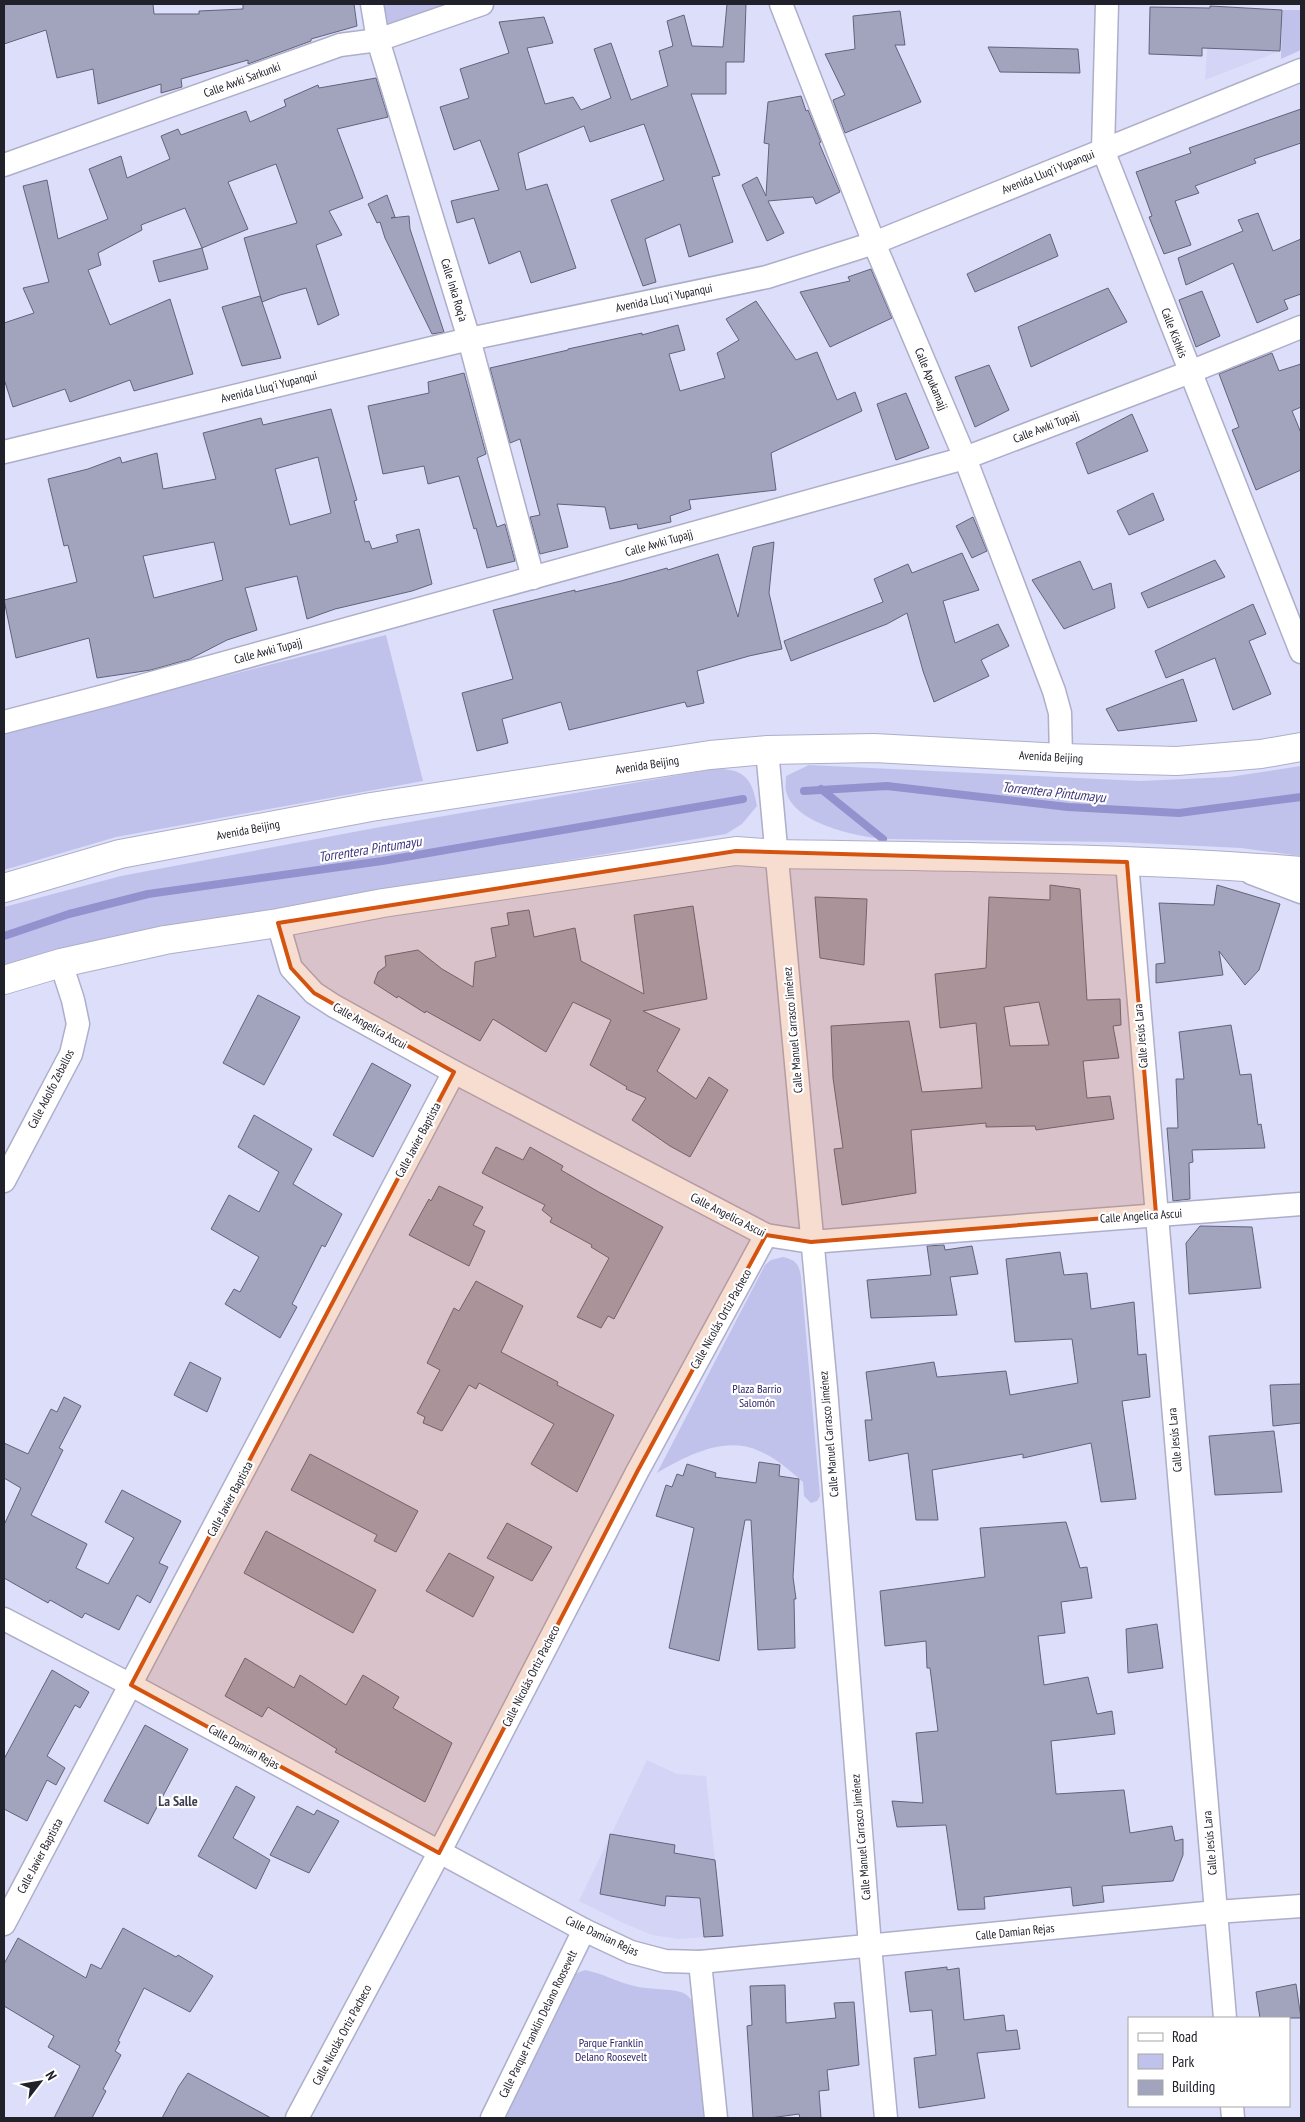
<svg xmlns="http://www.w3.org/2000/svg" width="1305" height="2122" font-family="'PT Sans Narrow',sans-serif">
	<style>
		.built { fill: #d4d4f7 }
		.green { fill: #c1c2eb }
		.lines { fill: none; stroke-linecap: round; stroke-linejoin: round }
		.stream { stroke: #9392ce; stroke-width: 8 }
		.building { fill: #a2a3bd; stroke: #62637b; fill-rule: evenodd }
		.minor-casing { stroke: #adaec9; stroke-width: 25 }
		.secondary-casing { stroke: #adaec9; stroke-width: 30 }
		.minor { stroke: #fff; stroke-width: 22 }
		.secondary { stroke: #fff; stroke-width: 28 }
		.marked { fill: #d4530f; fill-opacity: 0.2; stroke: #d4530f; stroke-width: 4; stroke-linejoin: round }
		.labels { text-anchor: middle; stroke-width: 4.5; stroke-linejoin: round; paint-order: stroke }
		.street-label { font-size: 12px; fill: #21212b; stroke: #fff }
		.park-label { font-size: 12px; fill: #30256c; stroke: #fff }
		.water-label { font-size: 14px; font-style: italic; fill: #3d347d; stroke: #fff }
		.neighbourhood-label { font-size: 14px; font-weight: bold; fill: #3c3c52; stroke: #fff }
	</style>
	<rect width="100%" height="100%" fill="#dddefa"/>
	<!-- built -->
	<g class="built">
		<polygon points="1210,6 1282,10 1280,51 1205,80"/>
		<polygon points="647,1760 677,1774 706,1776 723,1936 678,1939 652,1935 623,1923 579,1901"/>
	</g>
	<!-- green -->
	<g class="green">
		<polygon points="383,4 452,4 393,25 386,23"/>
		<polygon points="1282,10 1301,10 1301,50 1281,59"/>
		<polygon points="386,635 423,781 116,837 4,870 4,733"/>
		<path d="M809,765l331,16 89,-4 72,-11v90l-60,-8 -123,-6 -235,-3c-27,-3 -89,-15 -97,-48 -1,-4 0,-11 0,-15z"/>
		<path d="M714,769c30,-1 38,9 43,37l-15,18 -16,10 -343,57 -379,81v-65l117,-31 254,-48z"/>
		<path d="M783,1257c13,3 16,7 18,20l19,219 -3,5 -6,2 -7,-7 -1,-14c-14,-12 -27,-24 -44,-31 -34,-16 -73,5 -102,22l108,-208 6,-5z"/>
		<path d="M585,1970c17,3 32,12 49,16 15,4 32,2 47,6 8,3 10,7 13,14l11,112h-205l74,-144z"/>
	</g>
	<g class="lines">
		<!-- stream -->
		<g class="stream">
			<polyline points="821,789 883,839"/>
			<polyline points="804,791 887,786 1068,807 1179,813 1301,797"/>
			<polyline points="4,936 69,914 148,894 382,861 743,799"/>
		</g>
	</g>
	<!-- building -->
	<g class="building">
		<polygon points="4,4 153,4 154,14 199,14 199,11 243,9 243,4 354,4 357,26 311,39 311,41 248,64 248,60 181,79 182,87 161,93 161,84 98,104 93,69 57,78 46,30 4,44"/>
		<polygon points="727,4 746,4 744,62 726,62 726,94 691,94 720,175 712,177 733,242 689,257 680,224 645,239 656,282 643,286 611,200 664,180 644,124 590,142 584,126 518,153 526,190 547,184 576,268 531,283 520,251 489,264 474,218 457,223 451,201 499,190 480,140 454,150 440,107 469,98 460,69 509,53 499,22 544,17 553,43 527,48 545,104 573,97 581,110 611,98 594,49 611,43 631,100 668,86 659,51 673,46 667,21 684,15 692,46 723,47"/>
		<polygon points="1210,6 1282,10 1280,51 1202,48 1202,56 1149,54 1150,7 1210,8"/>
		<polygon points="900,11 905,45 895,45 921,102 845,133 833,100 845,95 825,54 855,49 853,16"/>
		<polygon points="988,47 1078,49 1080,73 1000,72"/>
		<polygon points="376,78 388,117 337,129 363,198 329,211 342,235 316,245 339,315 318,325 306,288 280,295 262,302 244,238 297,223 276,164 228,182 248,229 202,248 185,208 141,225 142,230 98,253 101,265 88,270 110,325 170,299 193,374 134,391 130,380 70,402 65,389 13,407 4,379 4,323 34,313 23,288 49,282 23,186 47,180 58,239 108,219 89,169 121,156 127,178 170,159 161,136 178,129 181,135 246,111 250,122 286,106 284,100 318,85 319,88"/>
		<polygon points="801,96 806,111 808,110 821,142 819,143 840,192 816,204 813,197 768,201 784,233 767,241 742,185 757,177 766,196 769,144 764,143 768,102"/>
		<polygon points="1301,109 1301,143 1254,159 1256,163 1195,186 1199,193 1175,201 1191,245 1164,254 1149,217 1152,216 1136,172 1191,153 1189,148"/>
		<polygon points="387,195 395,217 391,218 409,216 410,229 444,332 432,334 385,238 380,222 377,223 368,204"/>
		<polygon points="1258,213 1273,251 1301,239 1301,294 1284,300 1288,309 1257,323 1233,263 1186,285 1178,258 1243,231 1238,220"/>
		<polygon points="1050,234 1058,256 975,292 967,274"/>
		<polygon points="202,248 208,269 159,282 153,261"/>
		<polygon points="871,269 892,318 830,347 800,292 850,281 848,277"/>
		<polygon points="1108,288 1127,322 1031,367 1018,327"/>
		<polygon points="1202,291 1220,336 1196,347 1179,300"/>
		<polygon points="260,296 281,358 242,366 222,307"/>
		<polygon points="756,301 796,360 817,352 837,400 855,392 862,411 771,453 776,490 689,500 691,509 670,516 671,522 638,529 637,524 610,529 605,507 557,504 568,547 540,554 530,517 540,515 520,439 510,443 490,368 568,350 568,349 642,333 642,335 678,325 685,350 669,354 680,391 725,378 717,353 739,340 726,319"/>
		<polygon points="1272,353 1279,371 1301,364 1301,407 1292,411 1301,433 1301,470 1256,490 1232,430 1239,427 1219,374"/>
		<polygon points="989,365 1009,410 975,427 955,377"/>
		<polygon points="464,373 486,454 477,458 497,527 505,524 515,561 487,568 476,528 474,529 459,476 428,484 424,466 383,474 368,406 429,393 428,382"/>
		<polygon points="906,393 929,448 896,460 877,404"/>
		<path d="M331,409l26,91 -3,1 11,41 4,-1 3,8 26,-7 -2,-7 23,-6 13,55 -20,7 -77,18 -28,10 -10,-43 -52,12 12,42 -30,10 -37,19 -39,11 -54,8 -8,-40 -73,20 -12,-58 73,-18 -9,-37 -4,1 -16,-67 40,-10 32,-12 2,6 35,-10 6,36 53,-10 -13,-46 58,-15 2,7zM318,457l13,56 -41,12 -15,-56zM214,542l9,38 -69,18 -11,-42z"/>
		<polygon points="1132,414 1148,451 1088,474 1076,443"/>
		<polygon points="1153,493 1164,520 1129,535 1117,511"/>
		<polygon points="973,517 987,551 972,558 956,526"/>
		<polygon points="774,542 769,593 782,649 749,656 697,671 704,703 687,707 685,702 569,730 561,702 502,719 508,743 477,751 462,693 513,679 493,610 575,590 575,592 621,581 667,568 668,570 718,554 738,617 753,547"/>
		<polygon points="962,553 979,590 943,601 955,643 998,624 1009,646 981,660 989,676 934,702 923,671 907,613 887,624 791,661 784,641 883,602 874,579 908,564 912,573"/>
		<polygon points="1215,560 1225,577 1148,608 1141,593"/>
		<polygon points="1080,561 1093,590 1111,583 1115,608 1064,629 1032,580"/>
		<polygon points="1253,604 1266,634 1249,641 1271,694 1233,710 1215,658 1166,678 1155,651"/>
		<polygon points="1183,679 1197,721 1118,731 1106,709"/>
		<path d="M1050,885l30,4 7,111 33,-1 1,26 -8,1 6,32 -36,3 4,37 23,-2 4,23 -78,11 -1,-4 -49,1v-4l-75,7 5,63 -74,12 -8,-56 9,-1 -10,-70 -2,-52 78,-5 13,71 60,-4 -6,-65 -36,5 -5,-54 51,-6 3,-71 61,3zM1039,1002l10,43 -39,1 -6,-39z"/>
		<polygon points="1217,885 1280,904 1259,970 1245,985 1219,951 1223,975 1156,983 1156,964 1165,963 1159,903 1214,905"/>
		<polygon points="815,897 867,899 864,965 820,958"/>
		<polygon points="693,906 707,999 643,1011 680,1029 657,1071 696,1099 709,1077 728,1090 690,1157 670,1146 632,1120 646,1098 626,1089 627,1087 590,1065 611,1020 573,1002 546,1052 493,1019 480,1041 426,1011 425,1013 398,996 397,998 374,983 378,972 386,966 385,956 418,950 442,969 473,987 475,962 496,957 491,928 509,925 507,913 529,910 534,937 575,928 581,961 644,994 634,915"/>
		<polygon points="258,995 300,1017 264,1085 223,1063"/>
		<polygon points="1231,1025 1240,1075 1251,1074 1258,1125 1261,1124 1265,1148 1192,1150 1193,1162 1189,1163 1190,1199 1173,1201 1167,1128 1178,1128 1176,1079 1184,1079 1179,1032"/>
		<polygon points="372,1063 411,1085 373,1157 333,1135"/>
		<polygon points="254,1115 312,1149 293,1184 342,1214 325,1247 322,1245 292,1304 297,1307 280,1338 225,1304 234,1289 240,1292 259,1257 211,1229 229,1195 259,1212 279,1172 238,1147"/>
		<polygon points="496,1147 523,1160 530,1147 563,1166 561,1170 597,1191 663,1227 614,1319 608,1316 601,1328 577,1317 609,1258 591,1247 592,1245 550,1222 552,1218 542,1210 545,1205 482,1173"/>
		<polygon points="439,1186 483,1207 473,1225 485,1231 469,1266 409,1235 429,1199 431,1201"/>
		<polygon points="1200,1226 1252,1227 1261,1288 1189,1294 1186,1243"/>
		<polygon points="944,1245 945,1250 972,1246 978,1274 950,1277 957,1315 871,1318 867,1280 931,1275 927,1246"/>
		<polygon points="1060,1252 1064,1275 1087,1273 1091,1309 1134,1302 1138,1355 1146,1354 1150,1397 1122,1401 1136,1499 1101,1502 1091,1443 1023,1458 1023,1454 932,1470 938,1520 916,1520 908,1453 869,1461 865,1420 872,1420 866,1372 934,1362 937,1377 1006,1371 1010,1395 1078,1383 1072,1339 1015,1342 1006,1259"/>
		<polygon points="476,1281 523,1306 501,1352 558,1382 557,1385 614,1415 577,1492 531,1464 554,1424 479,1383 476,1389 469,1385 442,1431 423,1423 425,1417 417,1413 440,1370 427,1363 454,1308 459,1311"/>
		<polygon points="190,1362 221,1378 207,1412 174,1395"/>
		<polygon points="1301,1384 1301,1423 1273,1426 1270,1385"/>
		<polygon points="64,1397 81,1406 59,1448 63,1450 31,1515 87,1544 76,1568 108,1584 134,1538 105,1522 122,1490 181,1521 159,1563 168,1567 150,1603 137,1595 119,1630 85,1613 82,1618 50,1600 48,1603 4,1578 4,1525 21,1488 4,1478 4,1443 28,1454 51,1409 57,1412"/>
		<polygon points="1274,1431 1282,1492 1215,1495 1209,1436"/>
		<polygon points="310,1454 418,1511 396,1552 374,1541 377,1535 291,1490"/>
		<polygon points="759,1462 780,1465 779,1476 799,1479 793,1577 796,1599 794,1599 795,1648 758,1650 751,1520 745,1520 719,1661 669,1648 694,1528 656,1516 666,1485 672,1487 677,1474 683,1476 687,1464 716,1473 715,1477 756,1483"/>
		<polygon points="1066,1522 1080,1568 1087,1567 1092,1598 1061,1602 1065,1633 1038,1636 1044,1685 1088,1677 1097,1714 1112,1711 1115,1734 1051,1741 1056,1794 1124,1790 1130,1833 1172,1826 1175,1841 1183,1839 1183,1855 1173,1881 1102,1886 1104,1902 1073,1906 1071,1887 984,1897 985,1909 958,1910 946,1825 897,1827 892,1801 923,1803 916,1733 938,1731 930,1668 927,1668 926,1641 885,1646 880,1591 985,1577 980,1528"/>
		<polygon points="507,1523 552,1547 532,1581 487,1558"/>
		<polygon points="266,1531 376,1590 353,1633 244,1573"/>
		<polygon points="449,1553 494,1577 473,1617 426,1591"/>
		<polygon points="1157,1624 1163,1668 1128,1673 1126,1629"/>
		<polygon points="245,1658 294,1688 300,1675 346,1705 363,1675 399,1697 393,1708 452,1743 425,1802 335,1752 337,1749 268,1707 262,1717 225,1696"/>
		<polygon points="52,1670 89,1692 80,1708 75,1705 47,1756 65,1768 56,1785 47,1780 27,1821 4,1809 4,1759"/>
		<polygon points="145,1725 188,1749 148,1824 104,1801"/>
		<polygon points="236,1786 255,1797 233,1838 270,1860 256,1889 198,1856"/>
		<polygon points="297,1806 314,1815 317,1810 339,1821 309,1873 270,1855"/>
		<polygon points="610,1834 675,1845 674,1853 715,1860 723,1936 704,1937 700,1898 666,1896 665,1906 600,1894"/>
		<polygon points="123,1928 176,1957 178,1955 213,1976 190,2012 144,1988 118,2041 120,2042 115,2051 121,2055 103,2089 106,2091 92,2118 54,2118 80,2066 48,2047 54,2036 4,2006 4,1964 18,1938 86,1978 91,1964 101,1969"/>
		<polygon points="947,1967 947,1970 959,1968 964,2020 1004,2015 1006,2031 1017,2030 1020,2049 977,2053 985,2098 919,2108 914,2058 936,2055 932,2010 910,2012 905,1972"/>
		<polygon points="1296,1984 1301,2018 1260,2018 1256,1992"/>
		<polygon points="785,1985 786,2023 836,2018 834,2003 854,2002 859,2065 827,2070 829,2090 819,2091 821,2118 800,2118 799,2114 770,2118 753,2118 747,2026 752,2025 750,1986"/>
		<polygon points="188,2073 271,2118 162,2118 179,2086"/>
	</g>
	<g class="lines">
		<!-- minor casing -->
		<g class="minor-casing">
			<g id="minor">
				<polyline points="372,4 378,40 469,339 533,578"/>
				<polyline points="781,4 874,243 965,458 1054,691 1060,713 1061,758"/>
				<polyline points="1107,4 1103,150 1301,652"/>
				<polyline points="4,165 340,45 378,40 482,4"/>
				<polyline points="4,452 469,339 767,277 874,243 1301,70"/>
				<polyline points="4,722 112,694 965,458 1190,372 1301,327"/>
				<polyline points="767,750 826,1388 870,1946 886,2118"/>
				<polyline points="1127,862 1225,2018"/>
				<polyline points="1251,873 1301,892"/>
				<polyline points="278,923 291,968 314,993 334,1006 454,1072 766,1235 811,1242 1301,1204"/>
				<polyline points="4,1181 71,1054 78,1024 73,1000 61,963"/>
				<polyline points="4,1619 131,1685 584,1930 631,1952 665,1961 700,1962 1216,1912 1301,1906"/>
				<polyline points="4,1924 454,1072"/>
				<polyline points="700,1962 716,2118"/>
				<polyline points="1232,2106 1233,2118"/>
				<polyline points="297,2118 439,1853 637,1472 766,1235"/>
				<polyline points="492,2118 584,1930"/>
			</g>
		</g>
		<!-- secondary casing -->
		<g class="secondary-casing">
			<g id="secondary">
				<polyline points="4,888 120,854 371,807 710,755 767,750 874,748 1061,758 1177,761 1261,754 1301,747"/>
				<path d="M4,980l57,-17 104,-23 113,-17 105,-20 353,-52 42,3c174,3 349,3 523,17"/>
			</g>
		</g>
		<!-- minor -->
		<use href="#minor" class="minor"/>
		<!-- secondary -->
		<use href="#secondary" class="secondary"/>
	</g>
	<!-- marked area -->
	<path class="marked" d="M736,851l391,11 29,352 -345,28 -45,-7 -129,237 -198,381 -308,-168 323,-613 -140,-79 -23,-25 -13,-45z"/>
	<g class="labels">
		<!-- street labels -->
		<g class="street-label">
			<text transform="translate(242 80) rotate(-20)" y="4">Calle Awki Sarkunki</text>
			<text transform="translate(1048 172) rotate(-22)" y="4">Avenida Lluq'i Yupanqui</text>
			<text transform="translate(454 290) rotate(73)" y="4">Calle Inka Roq'a</text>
			<text transform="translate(664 298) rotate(-12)" y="4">Avenida Lluq'i Yupanqui</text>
			<text transform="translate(1174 333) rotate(69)" y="4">Calle Kishkis</text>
			<text transform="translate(931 379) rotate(67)" y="4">Calle Apukamajj</text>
			<text transform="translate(269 387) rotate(-14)" y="4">Avenida Lluq'i Yupanqui</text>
			<text transform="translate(1046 427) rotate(-21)" y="4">Calle Awki Tupajj</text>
			<text transform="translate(659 543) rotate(-16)" y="4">Calle Awki Tupajj</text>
			<text transform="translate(268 651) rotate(-15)" y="4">Calle Awki Tupajj</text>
			<text transform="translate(1051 757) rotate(3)" y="4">Avenida Beijing</text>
			<text transform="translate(647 765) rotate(-9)" y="4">Avenida Beijing</text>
			<text transform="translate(248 830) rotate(-11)" y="4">Avenida Beijing</text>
			<text transform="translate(370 1026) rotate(29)" y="4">Calle Angelica Ascui</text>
			<text transform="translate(793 1030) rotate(-95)" y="4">Calle Manuel Carrasco Jiménez</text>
			<text transform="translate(1141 1036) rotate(-95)" y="4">Calle Jesús Lara</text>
			<text transform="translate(51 1089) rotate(-63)" y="4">Calle Adolfo Zeballos</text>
			<text transform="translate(418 1140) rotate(-62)" y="4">Calle Javier Baptista</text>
			<text transform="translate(728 1215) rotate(27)" y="4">Calle Angelica Ascui</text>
			<text transform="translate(1141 1216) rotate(-4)" y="4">Calle Angelica Ascui</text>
			<text transform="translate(721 1319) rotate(-61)" y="4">Calle Nicolás Ortiz Pacheco</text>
			<text transform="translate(829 1434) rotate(-95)" y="4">Calle Manuel Carrasco Jiménez</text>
			<text transform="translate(1175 1440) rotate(-95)" y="4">Calle Jesús Lara</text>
			<text transform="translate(230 1499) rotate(-62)" y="4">Calle Javier Baptista</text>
			<text transform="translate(531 1676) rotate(-63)" y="4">Calle Nicolás Ortiz Pacheco</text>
			<text transform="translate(244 1747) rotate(29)" y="4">Calle Damian Rejas</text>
			<text transform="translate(861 1837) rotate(-95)" y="4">Calle Manuel Carrasco Jiménez</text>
			<text transform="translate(1210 1843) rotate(-95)" y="4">Calle Jesús Lara</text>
			<text transform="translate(40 1856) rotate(-62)" y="4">Calle Javier Baptista</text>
			<text transform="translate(1015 1932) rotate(-6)" y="4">Calle Damian Rejas</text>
			<text transform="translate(602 1936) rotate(25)" y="4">Calle Damian Rejas</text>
			<text transform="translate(538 2024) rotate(-64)" y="4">Calle Parque Franklin Delano Roosevelt</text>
			<text transform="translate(342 2035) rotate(-62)" y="4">Calle Nicolás Ortiz Pacheco</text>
		</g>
		<!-- park labels -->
		<g class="park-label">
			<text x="757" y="1393">Plaza Barrio<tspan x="757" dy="14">Salomón</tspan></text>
			<text x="611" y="2047">Parque Franklin<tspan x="611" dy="14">Delano Roosevelt</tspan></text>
		</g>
		<!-- water labels -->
		<g class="water-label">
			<text transform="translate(1054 792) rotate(6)" y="5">Torrentera Pintumayu</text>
			<text transform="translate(370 849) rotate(-9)" y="5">Torrentera Pintumayu</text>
		</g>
		<!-- neighbourhood labels -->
		<g class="neighbourhood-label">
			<text x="178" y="1806">La Salle</text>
		</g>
	</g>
	<!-- border -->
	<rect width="1305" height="2122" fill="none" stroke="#21212b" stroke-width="10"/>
	<!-- legend -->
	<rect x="1128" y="2017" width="162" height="90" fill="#ffffff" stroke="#a6a6aa"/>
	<rect x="1138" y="2033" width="25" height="8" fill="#ffffff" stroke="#a6a6aa"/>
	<text x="1172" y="2042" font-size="15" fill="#21212b">Road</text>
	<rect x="1138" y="2054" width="25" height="15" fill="#c1c2eb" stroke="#a6a6aa"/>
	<text x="1172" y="2067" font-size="15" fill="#21212b">Park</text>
	<rect x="1138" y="2080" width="25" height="15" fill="#a2a3bd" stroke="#a6a6aa"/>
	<text x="1172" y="2092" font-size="15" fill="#21212b">Building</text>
	<!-- north arrow -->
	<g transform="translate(40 2082) rotate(59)" stroke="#ffffff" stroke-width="4" paint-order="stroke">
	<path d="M0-4L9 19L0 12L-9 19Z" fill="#21212b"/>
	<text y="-8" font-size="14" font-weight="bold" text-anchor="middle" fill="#21212b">N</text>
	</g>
</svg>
